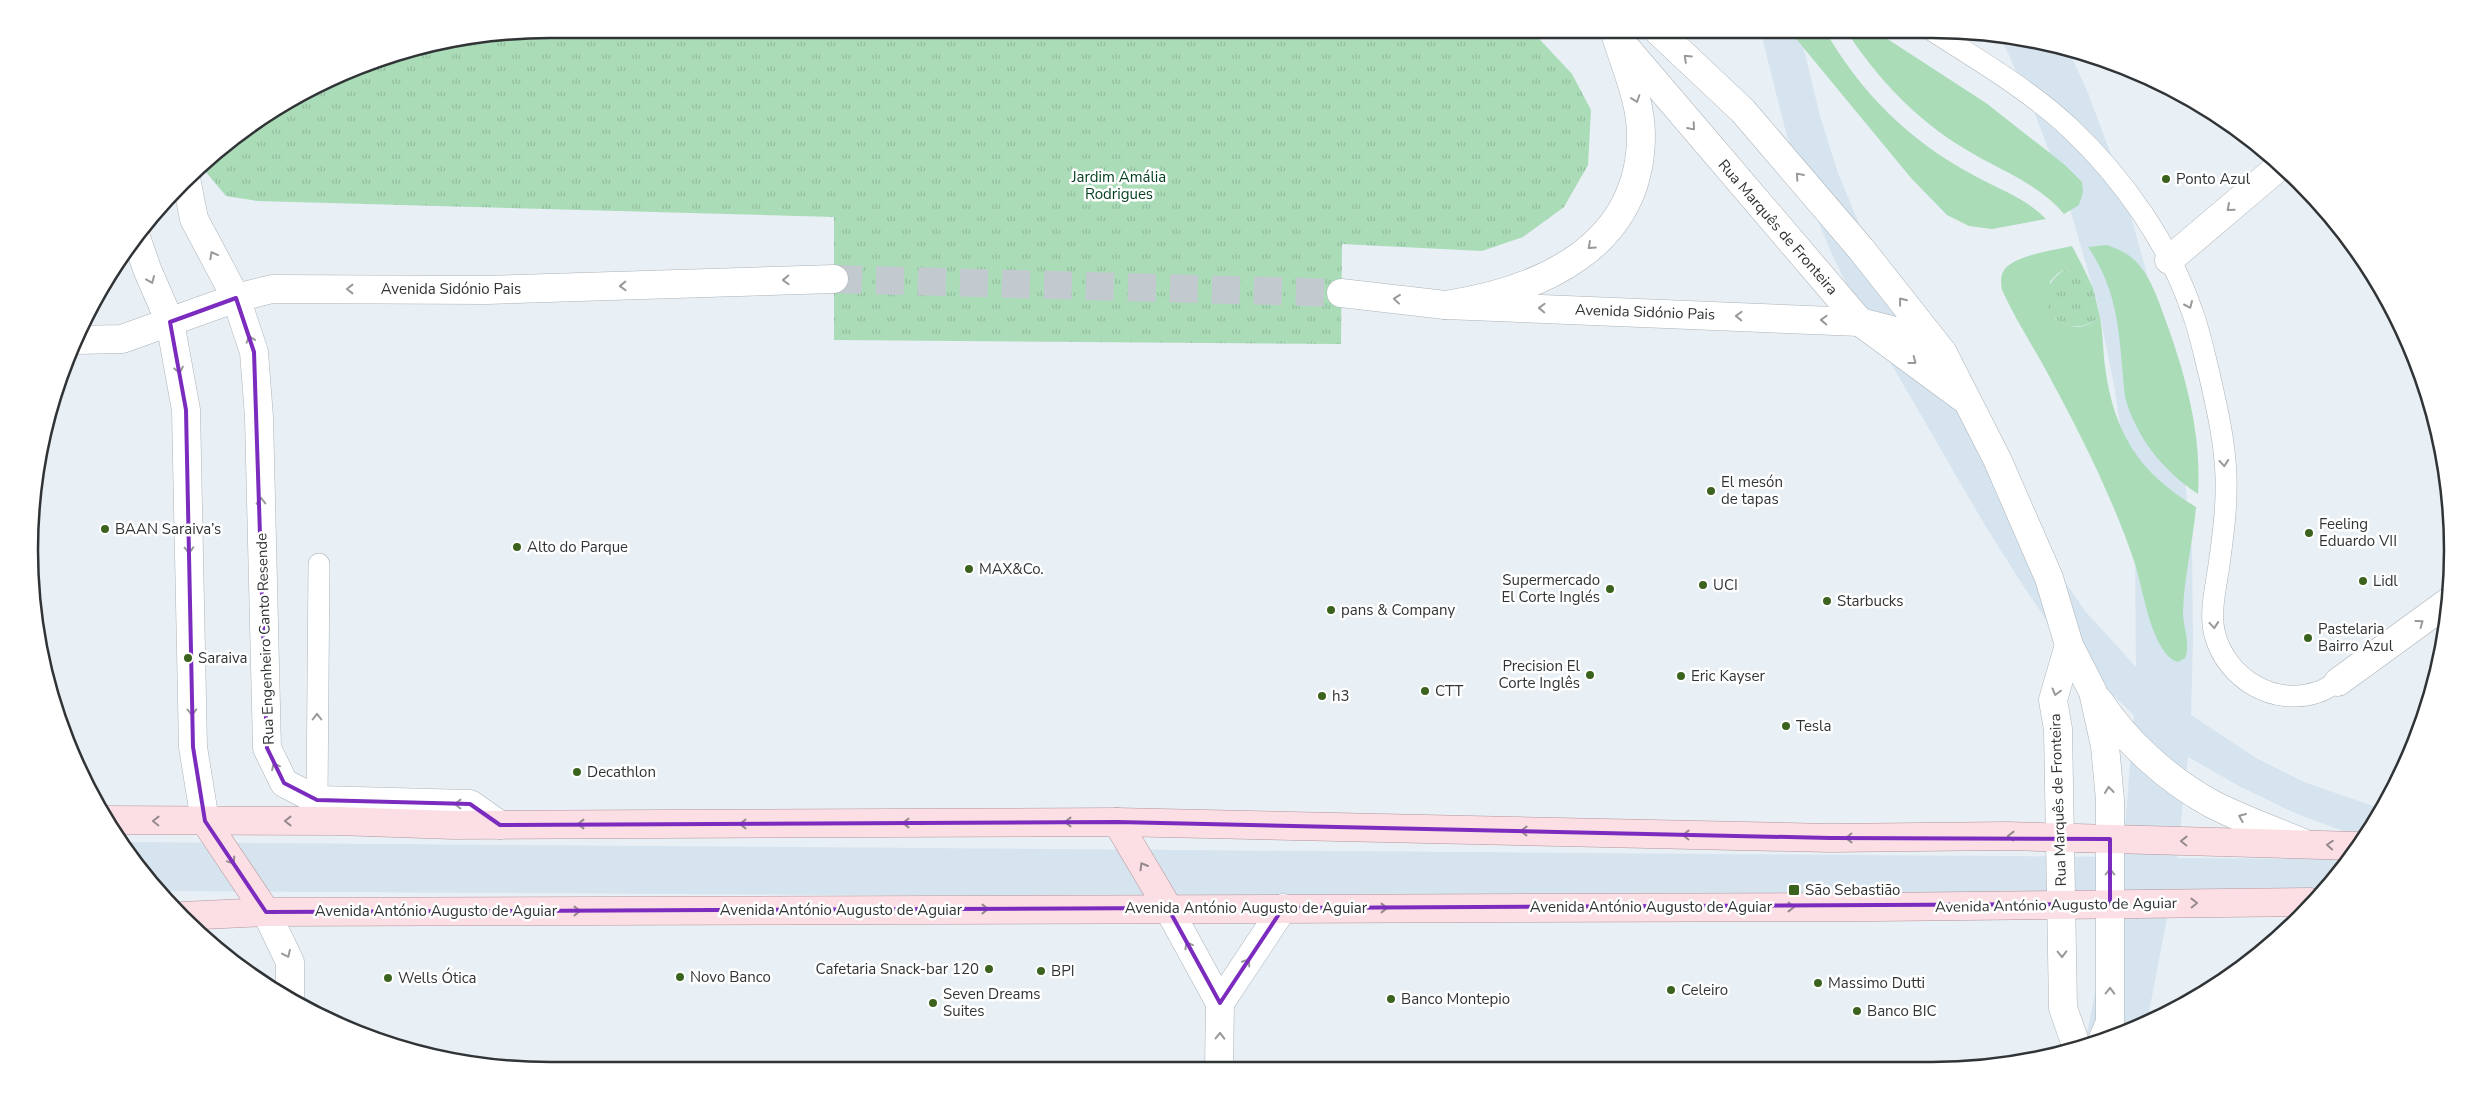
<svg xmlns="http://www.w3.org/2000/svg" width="2482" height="1099" font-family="'Nunito Sans',sans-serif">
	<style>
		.built { fill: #d6e4ef }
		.grass { fill: #aadcb8 }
		.park { fill: url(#park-tufts) }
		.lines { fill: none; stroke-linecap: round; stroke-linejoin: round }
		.minor-tunnel { stroke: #c3cacf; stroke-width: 28; stroke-dasharray: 28 14; stroke-linecap: butt }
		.service-casing { stroke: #acb3b8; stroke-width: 22 }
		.minor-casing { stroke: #acb3b8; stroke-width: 29 }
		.tertiary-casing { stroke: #acb3b8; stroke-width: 29 }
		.secondary-casing { stroke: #acb3b8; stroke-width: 29 }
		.primary-casing { stroke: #b2959b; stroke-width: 29 }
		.service { stroke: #fff; stroke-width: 21 }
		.minor { stroke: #fff; stroke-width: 28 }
		.tertiary { stroke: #fff; stroke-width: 28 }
		.secondary { stroke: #fff; stroke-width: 28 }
		.primary { stroke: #fbdfe4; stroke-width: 28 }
		.oneway { stroke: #989a9a }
		.oneway2 { stroke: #968a8d }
		.marked { fill: none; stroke: #7b2cbf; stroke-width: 4; stroke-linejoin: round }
		.poi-dot { fill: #3b631e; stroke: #fff; stroke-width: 2 }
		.labels { text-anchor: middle; stroke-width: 5; stroke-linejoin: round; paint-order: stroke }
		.park-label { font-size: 15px; fill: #003e1c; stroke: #fff }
		.poi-label { font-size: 15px; fill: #313436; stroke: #fff; text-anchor: start }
		.street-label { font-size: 15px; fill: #313436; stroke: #fff }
		.rim { fill: none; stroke: #313436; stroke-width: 2.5 }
	</style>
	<defs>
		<pattern id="park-tufts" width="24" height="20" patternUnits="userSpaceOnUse" patternTransform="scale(1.25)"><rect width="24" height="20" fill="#aadcb8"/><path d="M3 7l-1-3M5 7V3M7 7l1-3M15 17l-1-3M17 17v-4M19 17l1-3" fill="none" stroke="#93bd9f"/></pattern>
	</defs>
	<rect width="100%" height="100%" fill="#e8eff5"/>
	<!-- built -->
	<polygon class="built" points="1760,29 1799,29 1820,116 1838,173 1865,238 2055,567 2085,611 2136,667 2135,552 2128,478 2114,385 2098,306 2068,202 2035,114 2000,35 2034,39 2068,49 2088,93 2122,184 2152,292 2184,471 2192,549 2193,640 2191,715 2256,758 2304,782 2379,808 2363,837 2354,835 2297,814 2241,787 2188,757 2177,858 2350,859 2346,866 2309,903 2170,903 2147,1022 2132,1030 2085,1043 2113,902 157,891 122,842 2120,857 2126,816 2134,715 2098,681 2055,633 2024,587 1986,527 1854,300 1831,252 1803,185 1784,125"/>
	<!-- grass -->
	<g class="grass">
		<path d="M1788,29h36c37,64 85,112 151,147 27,15 49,21 71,43l-54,10 -23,-3 -22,-11 -36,-37z"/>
		<path d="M1845,29h27l114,74 79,62 17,17 1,10 -4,13 -15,9c-26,-31 -65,-44 -99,-65 -50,-30 -89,-72 -120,-120z"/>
		<path d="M2107,245c12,4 24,10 32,20 12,14 19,34 25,51 21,56 38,118 34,178 -35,-23 -62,-57 -73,-97 -6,-55 -4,-102 -37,-150z"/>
		<path d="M2072,246l11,21c-16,0 -24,3 -33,15l4,36c17,12 29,12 46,-1 3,17 3,33 5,50 9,66 34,106 91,140 -3,35 -12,70 -13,105 0,15 8,33 2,46l-7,4c-27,-8 -35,-76 -44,-101 -22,-65 -54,-128 -86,-187 -15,-28 -33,-55 -46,-84 -1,-6 -2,-14 2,-20 11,-15 51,-20 68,-24z"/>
	</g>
	<!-- park -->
	<g class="park">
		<polygon points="550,29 1530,29 1572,74 1591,110 1588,165 1564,207 1523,237 1482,251 1342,244 1341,344 834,340 834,217 257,201 226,196 205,171 206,158 289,98 382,56 448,39"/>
		<path d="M2070,267h13l10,21 7,29c-44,33 -78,-29 -30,-50z"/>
	</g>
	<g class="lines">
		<!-- minor-tunnel -->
		<polyline class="minor-tunnel" points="834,279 1341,293"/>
		<!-- service casing -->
		<g class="service-casing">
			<g id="service">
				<path d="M1930,29c48,31 98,60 140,99 53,50 100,117 123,186 7,19 11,40 16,59 8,35 16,69 17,104 1,30 -3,59 -7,88 -3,22 -10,48 -4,70 12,44 59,72 103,57 7,-2 13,-7 20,-10"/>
				<polyline points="317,800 319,564"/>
			</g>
		</g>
		<!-- minor casing -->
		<g class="minor-casing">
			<g id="minor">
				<polyline points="186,178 194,219 236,298 254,352 259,417 267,748 284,783 317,800 470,804 500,825"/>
				<polyline points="136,237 147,269 170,322 186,410 193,747 205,821"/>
				<polyline points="2169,260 2281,165"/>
				<polyline points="1341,293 1445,305 1860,322 1900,332 1943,353"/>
				<polyline points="75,340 122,339 236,298 272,289 487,290 834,279"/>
				<polyline points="2338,682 2448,602"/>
				<polyline points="1168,908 1220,1003 1219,1068"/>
				<polyline points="266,912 290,962 290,1001"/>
				<polyline points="1220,1003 1283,908"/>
			</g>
		</g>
		<!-- tertiary casing -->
		<g class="tertiary-casing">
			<path id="tertiary" d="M1445,305c95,-14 196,-58 196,-170 0,-33 -15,-67 -25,-99"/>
		</g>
		<!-- secondary casing -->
		<g class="secondary-casing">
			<g id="secondary">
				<polyline points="1615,29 1616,36 1860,322 1963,398"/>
				<polyline points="1656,29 1743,111 1861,249 1943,353 1997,459 2049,578 2069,645 2093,692 2105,746 2110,800 2110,1022 2103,1038"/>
				<polyline points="2069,645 2053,700 2058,729 2063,1008 2076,1045"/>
				<path d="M2099,701c27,41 69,79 113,103 29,15 61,26 91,39"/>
			</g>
		</g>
		<!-- primary casing -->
		<g class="primary-casing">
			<g id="primary">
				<polyline points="106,820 337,821 453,825 1117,822 1830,838 2006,836 2357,846"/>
				<polyline points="205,821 266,912"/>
				<polyline points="1117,822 1168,908"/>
				<polyline points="182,916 266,912 1878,907 2310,902"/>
			</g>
		</g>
		<!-- service -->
		<use href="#service" class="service"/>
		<!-- minor -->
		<use href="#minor" class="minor"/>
		<!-- tertiary -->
		<use href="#tertiary" class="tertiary"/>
		<!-- secondary -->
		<use href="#secondary" class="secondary"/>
		<!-- primary -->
		<use href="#primary" class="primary"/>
	</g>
	<!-- one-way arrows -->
	<defs><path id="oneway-chevron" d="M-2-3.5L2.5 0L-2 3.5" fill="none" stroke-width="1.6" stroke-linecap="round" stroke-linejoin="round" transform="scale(1.25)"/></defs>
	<g class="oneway">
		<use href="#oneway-chevron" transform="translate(1687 58) rotate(-137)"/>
		<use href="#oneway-chevron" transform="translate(1636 99) rotate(71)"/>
		<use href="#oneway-chevron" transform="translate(1692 127) rotate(49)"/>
		<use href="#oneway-chevron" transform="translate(1799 176) rotate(-131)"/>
		<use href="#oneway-chevron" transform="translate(2230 208) rotate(139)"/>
		<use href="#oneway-chevron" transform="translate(1591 246) rotate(138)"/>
		<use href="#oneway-chevron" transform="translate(213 255) rotate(-118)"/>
		<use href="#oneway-chevron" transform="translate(151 280) rotate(67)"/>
		<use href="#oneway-chevron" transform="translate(786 280) rotate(178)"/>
		<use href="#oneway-chevron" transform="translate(623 286) rotate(178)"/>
		<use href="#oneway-chevron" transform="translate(350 289) rotate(-180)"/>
		<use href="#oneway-chevron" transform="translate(1397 299) rotate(-174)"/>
		<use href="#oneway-chevron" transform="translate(1902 301) rotate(-128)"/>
		<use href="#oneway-chevron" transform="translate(2189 305) rotate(66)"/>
		<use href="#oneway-chevron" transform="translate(1542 308) rotate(-178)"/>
		<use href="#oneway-chevron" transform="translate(1739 316) rotate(-178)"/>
		<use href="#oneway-chevron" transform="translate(1824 320) rotate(-178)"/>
		<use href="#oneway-chevron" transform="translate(250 339) rotate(-109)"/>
		<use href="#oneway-chevron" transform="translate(1913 361) rotate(37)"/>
		<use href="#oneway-chevron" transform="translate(179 370) rotate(79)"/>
		<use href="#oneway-chevron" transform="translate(2224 463) rotate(85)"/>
		<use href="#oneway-chevron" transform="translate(261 501) rotate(-91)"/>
		<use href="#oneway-chevron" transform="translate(189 550) rotate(89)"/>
		<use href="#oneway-chevron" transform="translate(2420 623) rotate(-36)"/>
		<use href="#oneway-chevron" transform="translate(2214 625) rotate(85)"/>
		<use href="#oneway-chevron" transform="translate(2056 692) rotate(105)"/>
		<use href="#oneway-chevron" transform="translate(192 712) rotate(89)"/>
		<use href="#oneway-chevron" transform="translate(317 717) rotate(-90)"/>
		<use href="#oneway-chevron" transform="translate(275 766) rotate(-116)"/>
		<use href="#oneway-chevron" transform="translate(2109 790) rotate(-96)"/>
		<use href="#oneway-chevron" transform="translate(458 804) rotate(-179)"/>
		<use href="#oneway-chevron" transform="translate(2242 817) rotate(-157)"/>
		<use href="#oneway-chevron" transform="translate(2110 872) rotate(-90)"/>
		<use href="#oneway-chevron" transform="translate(1188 945) rotate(-119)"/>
		<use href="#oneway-chevron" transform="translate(287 954) rotate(65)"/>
		<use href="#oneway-chevron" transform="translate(2062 954) rotate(89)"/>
		<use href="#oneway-chevron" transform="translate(1247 962) rotate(-57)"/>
		<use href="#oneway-chevron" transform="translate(2110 991) rotate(-89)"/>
		<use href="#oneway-chevron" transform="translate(1220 1036) rotate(-89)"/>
	</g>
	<g class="oneway2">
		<use href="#oneway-chevron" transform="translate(156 821) rotate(-179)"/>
		<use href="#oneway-chevron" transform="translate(288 821) rotate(180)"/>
		<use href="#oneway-chevron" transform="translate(1068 822) rotate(180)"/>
		<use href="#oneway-chevron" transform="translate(906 823) rotate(180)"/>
		<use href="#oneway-chevron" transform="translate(581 824) rotate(180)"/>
		<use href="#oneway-chevron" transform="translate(743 824) rotate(180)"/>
		<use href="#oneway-chevron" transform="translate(1524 831) rotate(-179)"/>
		<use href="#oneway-chevron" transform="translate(1686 835) rotate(-179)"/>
		<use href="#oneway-chevron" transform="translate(2011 836) rotate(-179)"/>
		<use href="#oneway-chevron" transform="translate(1849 838) rotate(179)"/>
		<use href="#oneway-chevron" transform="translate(2184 841) rotate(-179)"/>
		<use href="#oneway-chevron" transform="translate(2330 845) rotate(-176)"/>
		<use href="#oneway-chevron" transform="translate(232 861) rotate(56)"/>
		<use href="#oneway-chevron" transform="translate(1143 866) rotate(-120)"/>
		<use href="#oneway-chevron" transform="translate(2194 903) rotate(-1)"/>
		<use href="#oneway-chevron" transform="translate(1791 907)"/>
		<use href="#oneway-chevron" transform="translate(1384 908)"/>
		<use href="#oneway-chevron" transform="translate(985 909)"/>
		<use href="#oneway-chevron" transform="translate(577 911)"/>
	</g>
	<!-- marked area -->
	<path class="marked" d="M236,298l18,54 13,396 17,35 33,17 153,4 30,21 617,-3 713,16 280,1v65l-827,4 -63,95 -52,-95 -902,4 -61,-91 -12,-74 -7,-337 -16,-88z"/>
	<!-- markers -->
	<g class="poi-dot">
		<circle cx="2166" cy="179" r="5"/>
		<circle cx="1711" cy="491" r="5"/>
		<circle cx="105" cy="529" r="5"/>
		<circle cx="2309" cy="533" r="5"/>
		<circle cx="517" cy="547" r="5"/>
		<circle cx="969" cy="569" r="5"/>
		<circle cx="2363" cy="581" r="5"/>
		<circle cx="1703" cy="585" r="5"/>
		<circle cx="1610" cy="589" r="5"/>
		<circle cx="1827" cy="601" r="5"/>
		<circle cx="1331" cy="610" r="5"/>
		<circle cx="2308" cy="638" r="5"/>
		<circle cx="188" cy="658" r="5"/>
		<circle cx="1590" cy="675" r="5"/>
		<circle cx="1681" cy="676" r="5"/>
		<circle cx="1425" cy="691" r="5"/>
		<circle cx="1322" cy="696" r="5"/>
		<circle cx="1786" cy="726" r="5"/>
		<circle cx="577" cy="772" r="5"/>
		<rect x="1788" y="884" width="12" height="12" rx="2.5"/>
		<circle cx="989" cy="969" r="5"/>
		<circle cx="1041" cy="971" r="5"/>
		<circle cx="680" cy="977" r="5"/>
		<circle cx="388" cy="978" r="5"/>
		<circle cx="1818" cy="983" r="5"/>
		<circle cx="1671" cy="990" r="5"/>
		<circle cx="1391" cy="999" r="5"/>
		<circle cx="933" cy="1003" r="5"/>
		<circle cx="1857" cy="1011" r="5"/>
	</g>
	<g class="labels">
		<!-- park labels -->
		<g class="park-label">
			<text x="1119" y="182">Jardim Amália<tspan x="1119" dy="17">Rodrigues</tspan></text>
		</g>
		<!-- poi labels -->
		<g class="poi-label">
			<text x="2176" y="184">Ponto Azul</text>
			<text x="1721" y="487">El mesón<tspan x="1721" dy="17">de tapas</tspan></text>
			<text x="2319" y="529">Feeling<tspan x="2319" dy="17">Eduardo VII</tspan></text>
			<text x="115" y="534">BAAN Saraiva’s</text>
			<text x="527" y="552">Alto do Parque</text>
			<text x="979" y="574">MAX&amp;Co.</text>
			<text x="1600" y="585" text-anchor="end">Supermercado<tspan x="1600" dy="17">El Corte Inglés</tspan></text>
			<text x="2373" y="586">Lidl</text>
			<text x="1713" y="590">UCI</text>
			<text x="1837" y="606">Starbucks</text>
			<text x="1341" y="615">pans &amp; Company</text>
			<text x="2318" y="634">Pastelaria<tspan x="2318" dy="17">Bairro Azul</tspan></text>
			<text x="198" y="663">Saraiva</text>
			<text x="1580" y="671" text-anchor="end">Precision El<tspan x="1580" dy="17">Corte Inglês</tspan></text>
			<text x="1691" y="681">Eric Kayser</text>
			<text x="1435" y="696">CTT</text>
			<text x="1332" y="701">h3</text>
			<text x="1796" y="731">Tesla</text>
			<text x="587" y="777">Decathlon</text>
			<text x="1805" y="895">São Sebastião</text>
			<text x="979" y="974" text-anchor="end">Cafetaria Snack-bar 120</text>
			<text x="1051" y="976">BPI</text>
			<text x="690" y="982">Novo Banco</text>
			<text x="398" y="983">Wells Ótica</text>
			<text x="1828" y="988">Massimo Dutti</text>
			<text x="1681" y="995">Celeiro</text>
			<text x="943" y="999">Seven Dreams<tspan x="943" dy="17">Suites</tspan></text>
			<text x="1401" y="1004">Banco Montepio</text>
			<text x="1867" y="1016">Banco BIC</text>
		</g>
		<!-- street labels -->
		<g class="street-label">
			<text transform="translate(1778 227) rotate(49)" y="5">Rua Marquês de Fronteira</text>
			<text x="451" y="294">Avenida Sidónio Pais</text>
			<text transform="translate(1645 312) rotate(2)" y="5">Avenida Sidónio Pais</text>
			<text transform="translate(265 639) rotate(-92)" y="5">Rua Engenheiro Canto Resende</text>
			<text transform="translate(2058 800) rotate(-92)" y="5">Rua Marquês de Fronteira</text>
			<text transform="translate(2056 905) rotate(-1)" y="5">Avenida António Augusto de Aguiar</text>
			<text x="1651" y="912">Avenida António Augusto de Aguiar</text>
			<text x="1246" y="913">Avenida António Augusto de Aguiar</text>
			<text x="841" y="915">Avenida António Augusto de Aguiar</text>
			<text x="436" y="916">Avenida António Augusto de Aguiar</text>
		</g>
	</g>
	<!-- crop -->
	<path d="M0 0H2482V1099H0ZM550 38H1932A512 512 0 0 1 2444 550V550A512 512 0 0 1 1932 1062H550A512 512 0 0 1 38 550V550A512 512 0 0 1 550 38Z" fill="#fff" fill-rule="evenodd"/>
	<path class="rim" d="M550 38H1932A512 512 0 0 1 2444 550V550A512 512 0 0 1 1932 1062H550A512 512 0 0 1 38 550V550A512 512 0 0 1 550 38Z"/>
</svg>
